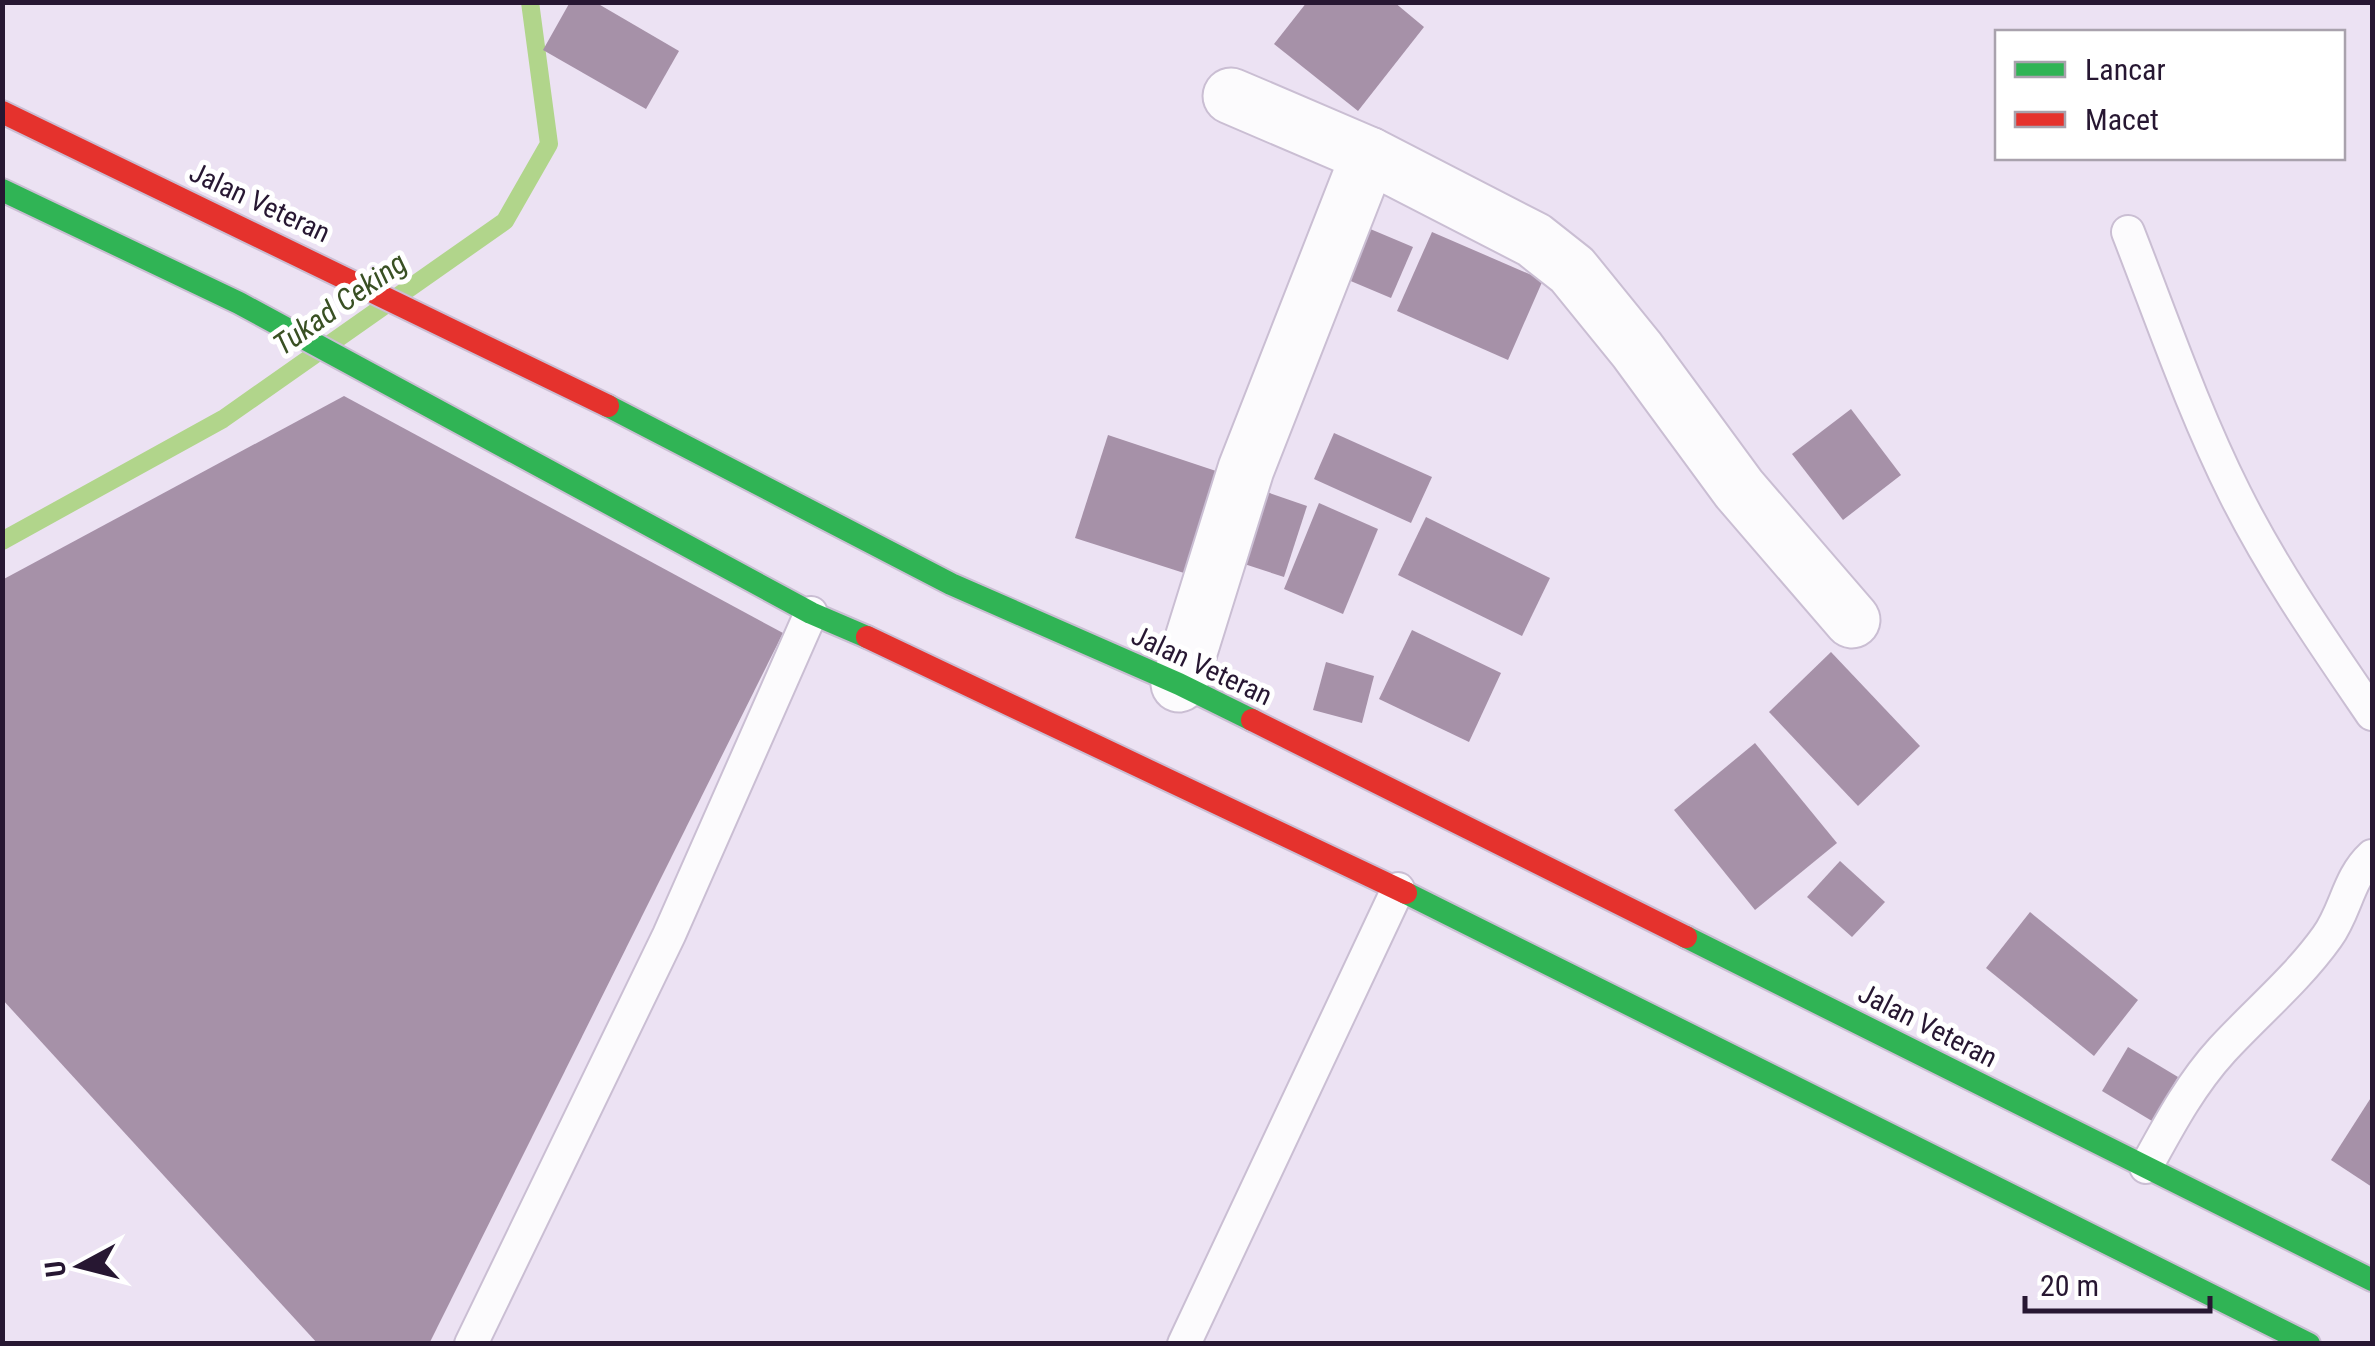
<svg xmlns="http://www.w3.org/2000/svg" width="2375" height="1346" font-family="'Roboto Condensed',sans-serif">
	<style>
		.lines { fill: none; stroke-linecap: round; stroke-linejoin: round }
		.stream { stroke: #b1d58b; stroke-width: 18 }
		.building { fill: #a691a8 }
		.lane-casing { stroke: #cabed3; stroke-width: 36 }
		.street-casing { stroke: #cabed3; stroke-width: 59 }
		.fast-casing { stroke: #cabed3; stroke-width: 26 }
		.jam-casing { stroke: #cabed3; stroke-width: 26 }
		.lane { stroke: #fcfbfd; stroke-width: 32 }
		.street { stroke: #fcfbfd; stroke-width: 55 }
		.fast { stroke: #30b455; stroke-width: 22 }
		.jam { stroke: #e5322d; stroke-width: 22 }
		.labels { text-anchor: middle; stroke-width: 10; stroke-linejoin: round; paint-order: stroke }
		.street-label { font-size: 28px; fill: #271732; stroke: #fff }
		.water-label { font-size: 30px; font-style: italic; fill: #395023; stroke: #fff }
	</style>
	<rect width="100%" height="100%" fill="#ece2f3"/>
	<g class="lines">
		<!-- stream -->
		<polyline class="stream" points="2,541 223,419 505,221 549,144 530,2"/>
	</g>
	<!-- building -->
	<g class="building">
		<polygon points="570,2 595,2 679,51 646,109 543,50"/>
		<polygon points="1307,2 1394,2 1424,27 1358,111 1274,44"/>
		<polygon points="1356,223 1413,247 1391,298 1334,274"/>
		<polygon points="1432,232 1543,280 1508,360 1397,311"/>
		<polygon points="344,396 783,633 429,1344 318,1344 2,999 2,580"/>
		<polygon points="1851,409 1901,475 1843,520 1792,454"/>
		<polygon points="1334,433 1432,477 1411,523 1314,479"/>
		<polygon points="1108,435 1216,471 1184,573 1075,538"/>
		<polygon points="1258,489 1307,506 1284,577 1235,561"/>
		<polygon points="1319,503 1378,529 1343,614 1284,589"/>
		<polygon points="1426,517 1550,578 1522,636 1398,575"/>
		<polygon points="1412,630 1501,673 1469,742 1379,699"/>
		<polygon points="1831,652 1920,746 1858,806 1769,712"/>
		<polygon points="1326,662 1374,676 1362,723 1313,710"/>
		<polygon points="1755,743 1837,843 1755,910 1674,810"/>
		<polygon points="1840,861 1885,902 1852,937 1807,897"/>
		<polygon points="2030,912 2138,1000 2094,1056 1986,968"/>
		<polygon points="2128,1047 2178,1077 2152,1121 2102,1091"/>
		<polygon points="2372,1096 2372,1187 2331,1160"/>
	</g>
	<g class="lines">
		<!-- lane casing -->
		<g class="lane-casing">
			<g id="lane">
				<path d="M2128,232c34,87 65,178 107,262 39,78 88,148 137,220"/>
				<path d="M2146,1167c22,-40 44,-82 76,-117 35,-38 75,-71 105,-113 19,-26 21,-59 45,-81"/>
				<polyline points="471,1344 669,935 811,613"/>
				<polyline points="1184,1344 1398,889"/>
			</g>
		</g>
		<!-- street casing -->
		<g class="street-casing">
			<g id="street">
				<polyline points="1231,96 1369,155"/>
				<polyline points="1179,684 1246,469 1369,155 1534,240 1572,270 1637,350 1739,489 1852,620"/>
			</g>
		</g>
		<!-- fast casing -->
		<g class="fast-casing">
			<g id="fast">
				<polyline points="2,190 239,303 811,613 867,637"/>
				<polyline points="608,406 951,584 1179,684 1252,720"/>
				<polyline points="1406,893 2309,1344"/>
				<polyline points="1686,937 2372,1280"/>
			</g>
		</g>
		<!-- jam casing -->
		<g class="jam-casing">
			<g id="jam">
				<polyline points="2,112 608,406"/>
				<polyline points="867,637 1406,893"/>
				<polyline points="1252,720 1686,937"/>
			</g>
		</g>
		<!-- lane -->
		<use href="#lane" class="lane"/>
		<!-- street -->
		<use href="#street" class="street"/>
		<!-- fast -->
		<use href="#fast" class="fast"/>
		<!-- jam -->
		<use href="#jam" class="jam"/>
	</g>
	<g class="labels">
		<!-- street labels -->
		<g class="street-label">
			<text transform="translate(260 202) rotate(25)" y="10">Jalan Veteran</text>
			<text transform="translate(1202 665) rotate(25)" y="10">Jalan Veteran</text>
			<text transform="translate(1928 1025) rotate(27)" y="10">Jalan Veteran</text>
		</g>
		<!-- water labels -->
		<g class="water-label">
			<text transform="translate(340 304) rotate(-35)" y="10">Tukad Ceking</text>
		</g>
	</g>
	<!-- border -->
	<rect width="2375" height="1346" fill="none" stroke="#271732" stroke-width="10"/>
	<!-- legend -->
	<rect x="1995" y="30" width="350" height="130" fill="#ffffff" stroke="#a9a2ad" stroke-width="2.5"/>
	<rect x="2015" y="62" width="50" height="15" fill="#30b455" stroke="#a9a2ad" stroke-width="2.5"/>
	<text x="2085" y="80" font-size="30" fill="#271732">Lancar</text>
	<rect x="2015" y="112" width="50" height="15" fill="#e5322d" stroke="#a9a2ad" stroke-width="2.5"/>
	<text x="2085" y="130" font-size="30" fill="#271732">Macet</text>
	<!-- north arrow -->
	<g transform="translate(80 1266) rotate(263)" stroke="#ffffff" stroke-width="8" paint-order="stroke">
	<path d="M0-8L18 38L0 25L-18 38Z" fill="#271732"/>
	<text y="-15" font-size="28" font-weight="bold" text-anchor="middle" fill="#271732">U</text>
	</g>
	<!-- scale -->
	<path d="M2025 1296v15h185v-15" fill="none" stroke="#271732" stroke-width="5"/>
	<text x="2040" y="1296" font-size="30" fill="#271732" stroke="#ffffff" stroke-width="8" paint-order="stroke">20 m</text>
</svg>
